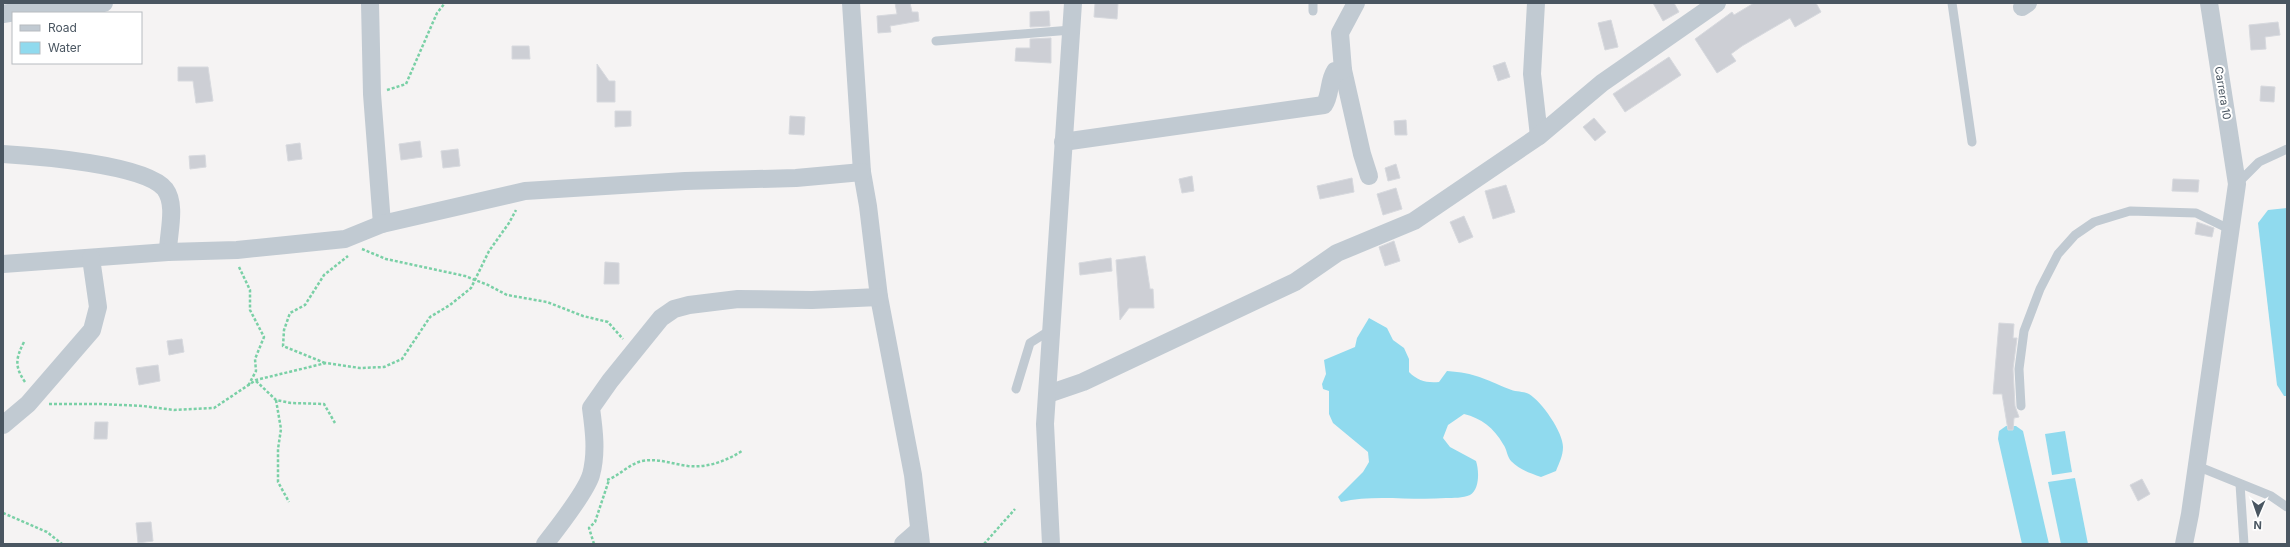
<svg xmlns="http://www.w3.org/2000/svg" width="2290" height="547" font-family="Inter,sans-serif">
	<style>
		.water { fill: #90daee }
		.building { fill: #cdcfd5; stroke: #d7d9de }
		.lines { fill: none; stroke-linecap: round; stroke-linejoin: round }
		.path { stroke: #7ad0a6; stroke-width: 2.5; stroke-dasharray: 3 2; stroke-linecap: butt }
		.service { stroke: #c1cad2; stroke-width: 9 }
		.minor { stroke: #c1cad2; stroke-width: 18 }
		.labels { text-anchor: middle; stroke-width: 4; stroke-linejoin: round; paint-order: stroke }
		.street-label { font-size: 11px; fill: #4a5661; stroke: #fff }
	</style>
	<rect width="100%" height="100%" fill="#f5f3f3"/>
	<!-- water -->
	<g class="water">
		<polygon points="2287,208 2287,396 2284,396 2277,385 2258,223 2268,210"/>
		<path d="M1369,318l18,10 6,12 11,8 5,11v13c9,9 17,11 30,10l8,-11c29,2 37,8 62,18 6,3 14,2 20,5 13,8 34,38 34,53 0,9 -4,16 -7,24l-15,6c-11,-4 -21,-7 -30,-16 -4,-4 -4,-12 -8,-17 -9,-16 -22,-26 -39,-30l-16,11 -5,13 7,9 26,14c3,9 4,28 -6,34 -7,3 -17,3 -24,3 -35,3 -72,-4 -105,4l-3,-5 25,-25 6,-10 -1,-10 -35,-29 -4,-9v-23l-6,-2 -1,-5 4,-10 -2,-14 31,-13 2,-9z"/>
		<polygon points="2006,426 2016,426 2023,431 2049,544 2022,544 1998,439 1999,431"/>
		<polygon points="2065,431 2072,472 2052,475 2045,434"/>
		<polygon points="2075,478 2088,544 2061,544 2048,482"/>
	</g>
	<!-- building -->
	<g class="building">
		<polygon points="895,3 910,3 912,12 918,12 919,21 890,26 891,32 878,33 877,16 897,14"/>
		<polygon points="1095,3 1118,3 1117,19 1094,17"/>
		<polygon points="1653,3 1674,3 1679,12 1663,21"/>
		<polygon points="1754,3 1816,3 1821,12 1795,27 1790,18 1742,46 1731,54 1736,61 1717,73 1695,39 1732,12 1734,15"/>
		<polygon points="1049,11 1050,26 1030,27 1030,12"/>
		<polygon points="1611,20 1618,47 1605,50 1598,23"/>
		<polygon points="2278,22 2280,35 2265,37 2266,49 2251,50 2249,25"/>
		<polygon points="1051,38 1051,63 1015,61 1016,48 1030,48 1030,39"/>
		<polygon points="512,46 529,46 530,59 512,59"/>
		<polygon points="1669,57 1681,75 1625,112 1613,94"/>
		<polygon points="1505,62 1510,77 1498,81 1493,66"/>
		<polygon points="597,64 609,81 615,81 615,102 597,102"/>
		<polygon points="178,67 208,67 213,101 196,103 193,81 178,81"/>
		<polygon points="2261,86 2275,87 2274,102 2260,101"/>
		<polygon points="615,111 631,111 631,126 615,127"/>
		<polygon points="790,116 805,117 804,135 789,134"/>
		<polygon points="1594,118 1606,132 1595,141 1583,127"/>
		<polygon points="1406,120 1407,135 1395,135 1394,121"/>
		<polygon points="420,141 422,157 401,160 399,144"/>
		<polygon points="300,143 302,159 288,161 286,145"/>
		<polygon points="458,149 460,166 443,168 441,151"/>
		<polygon points="205,155 206,167 190,169 189,156"/>
		<polygon points="1396,164 1400,178 1388,181 1385,168"/>
		<polygon points="1192,176 1194,191 1182,193 1179,179"/>
		<polygon points="1352,178 1354,192 1320,199 1317,186"/>
		<polygon points="2173,179 2199,180 2198,192 2172,191"/>
		<polygon points="1506,185 1515,212 1493,219 1485,191"/>
		<polygon points="1396,188 1402,209 1383,215 1377,194"/>
		<polygon points="1464,216 1473,237 1459,243 1450,222"/>
		<polygon points="2197,222 2214,228 2212,237 2195,234"/>
		<polygon points="1394,241 1400,261 1385,266 1379,247"/>
		<polygon points="1145,256 1150,289 1153,289 1154,308 1129,308 1120,320 1116,260"/>
		<polygon points="1111,258 1112,271 1080,275 1079,263"/>
		<polygon points="605,262 619,263 619,284 604,284"/>
		<polygon points="1999,323 2014,324 2013,338 2017,338 2013,369 2015,406 2019,417 2014,418 2013,430 2008,430 2002,394 1993,394"/>
		<polygon points="182,339 184,352 169,355 167,341"/>
		<polygon points="158,365 160,381 139,385 136,368"/>
		<polygon points="95,422 108,422 107,439 94,439"/>
		<polygon points="2142,479 2150,494 2138,501 2130,485"/>
		<polygon points="151,522 153,541 138,543 136,523"/>
	</g>
	<g class="lines">
		<!-- path -->
		<g class="path">
			<polyline points="387,90 406,84 437,13 445,3"/>
			<polyline points="362,249 386,259 465,276 488,285 507,295 547,302 583,316 608,322 623,339"/>
			<polyline points="239,267 250,290 250,310 264,337 255,359 256,371 248,386"/>
			<path d="M24,342c-8,16 -10,24 1,40"/>
			<polyline points="325,363 283,346 284,330 290,313 305,305 324,275 348,256"/>
			<polyline points="256,381 276,400 291,403 324,404 335,423"/>
			<polyline points="276,400 281,429 278,449 278,482 289,502"/>
			<polyline points="49,404 100,404 143,406 174,410 214,408 256,380 326,363 360,368 384,367 402,359 430,317 450,305 471,288 489,251 509,223 516,210"/>
			<path d="M607,480c12,-4 22,-16 35,-19 16,-3 30,3 46,5 20,2 38,-5 54,-15"/>
			<polyline points="3,513 47,532 62,544"/>
			<polyline points="594,544 589,528 595,522 609,480"/>
			<polyline points="984,544 1015,509"/>
		</g>
		<!-- service -->
		<g class="service">
			<polyline points="1313,3 1313,11"/>
			<polyline points="1952,3 1972,142"/>
			<polyline points="936,41 1071,30"/>
			<polyline points="2237,184 2259,162 2287,149"/>
			<polyline points="1016,389 1030,343 1052,329"/>
			<polyline points="2021,406 2019,369 2024,331 2040,289 2058,254 2075,235 2094,222 2130,211 2196,213 2229,229"/>
			<polyline points="2197,466 2271,496 2287,507"/>
			<polyline points="2240,484 2244,544"/>
		</g>
		<!-- minor -->
		<g class="minor">
			<polyline points="370,3 372,94 382,224"/>
			<polyline points="851,3 862,172 868,206 879,297 913,475 921,544"/>
			<polyline points="1536,3 1532,74 1539,136"/>
			<polyline points="2022,7 2028,3"/>
			<polyline points="3,14 34,9 104,3"/>
			<polyline points="1343,70 1362,154 1369,176"/>
			<path d="M1063,142l261,-37c7,-10 4,-23 11,-34l8,-1 -3,-37 16,-30"/>
			<path d="M3,154c32,2 142,10 162,35 12,16 3,44 3,63"/>
			<polyline points="3,264 168,252 237,250 345,239 382,224 525,191 685,181 796,178 862,172"/>
			<polyline points="1048,394 1083,382 1295,282 1337,253 1414,221 1539,136 1602,83 1717,3"/>
			<polyline points="3,425 28,404 92,330 98,307 91,258"/>
			<path d="M545,544c11,-14 41,-53 46,-69 6,-22 3,-45 0,-67l19,-27 51,-63 13,-9 15,-4 49,-6 74,1 67,-3"/>
			<polyline points="903,544 919,530"/>
			<polyline points="1051,544 1045,424 1073,3"/>
			<polyline points="2184,544 2190,514 2237,184 2209,3"/>
		</g>
	</g>
	<g class="labels">
		<!-- street labels -->
		<g class="street-label">
			<text transform="translate(2223 93) rotate(81)" y="4">Carrera 10</text>
		</g>
	</g>
	<!-- border -->
	<rect width="2290" height="547" fill="none" stroke="#4a5661" stroke-width="8"/>
	<!-- legend -->
	<rect x="12" y="12" width="130" height="52" fill="#ffffff" stroke="#b7bbc0"/>
	<rect x="20" y="25" width="20" height="6" fill="#c1cad2" stroke="#b7bbc0"/>
	<text x="48" y="32" font-size="12" fill="#4a5661">Road</text>
	<rect x="20" y="42" width="20" height="12" fill="#90daee" stroke="#b7bbc0"/>
	<text x="48" y="52" font-size="12" fill="#4a5661">Water</text>
	<!-- north arrow -->
	<g transform="translate(2258 515) rotate(182)" stroke="#ffffff" stroke-width="3" paint-order="stroke">
	<path d="M0-3L7 15L0 10L-7 15Z" fill="#4a5661"/>
	<text y="-6" font-size="11" font-weight="bold" text-anchor="middle" fill="#4a5661">N</text>
	</g>
</svg>
